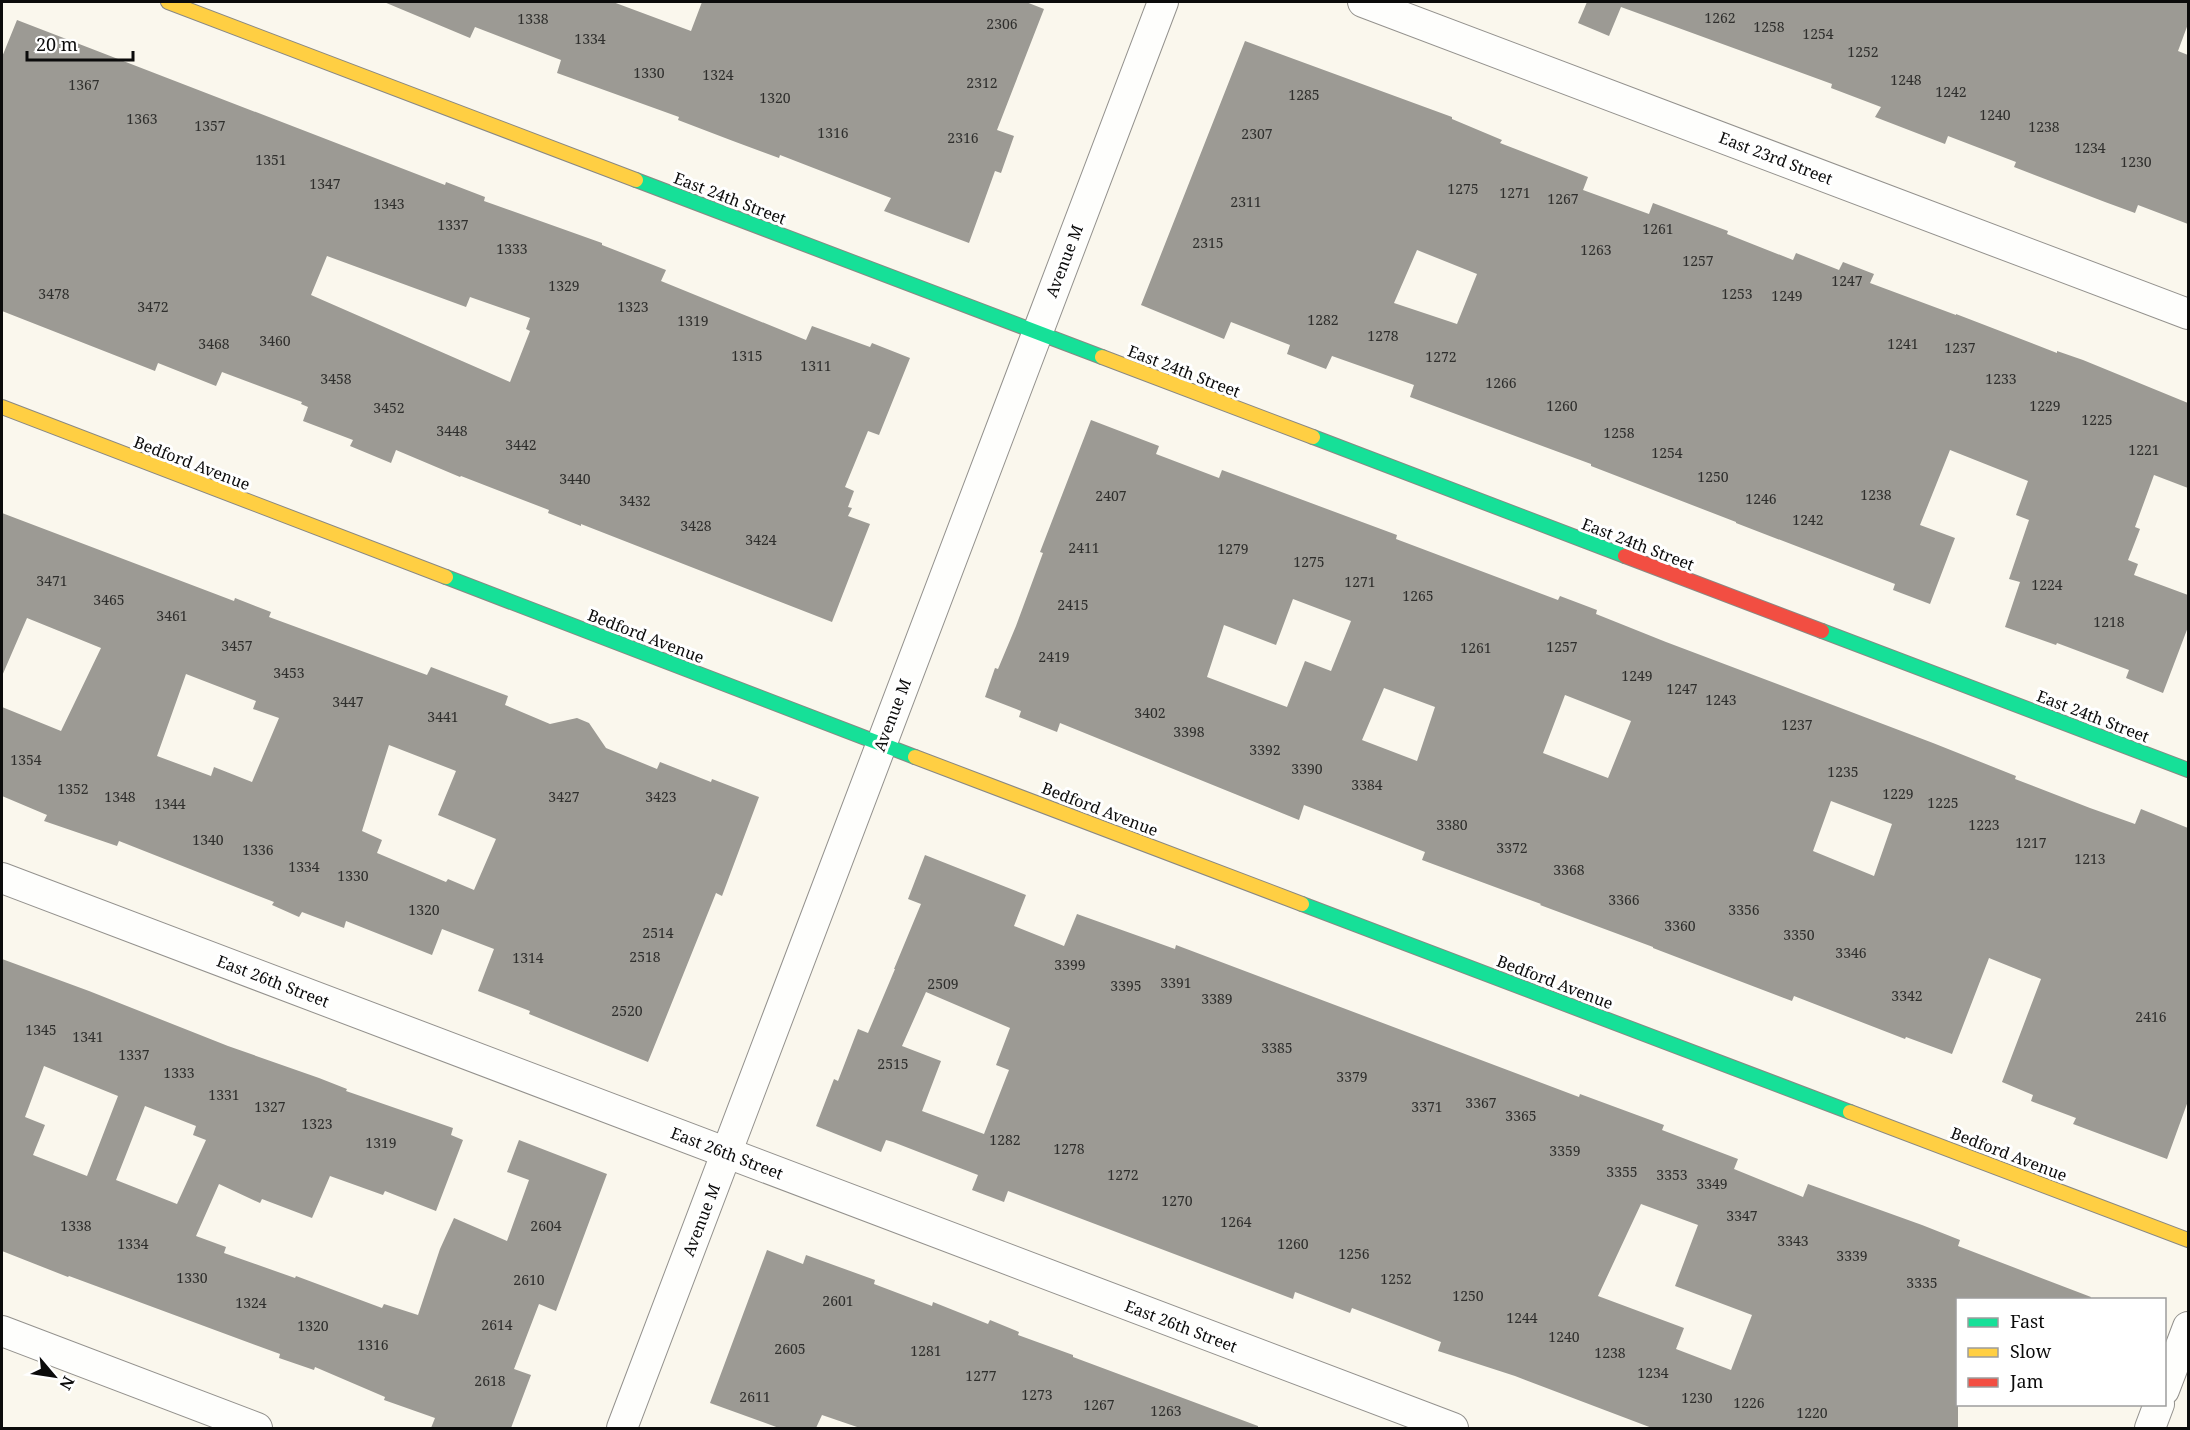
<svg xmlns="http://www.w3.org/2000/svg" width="2190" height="1430" font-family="'Noto Serif',serif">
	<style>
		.building { fill: #9c9a94; fill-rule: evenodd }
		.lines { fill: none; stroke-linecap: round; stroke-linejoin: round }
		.street-casing { stroke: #93918d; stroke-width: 32 }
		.fast-casing { stroke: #898883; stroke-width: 16 }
		.slow-casing { stroke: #898883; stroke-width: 16 }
		.jam-casing { stroke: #898883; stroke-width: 16 }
		.street { stroke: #fefefc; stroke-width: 30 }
		.fast { stroke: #16e098; stroke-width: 14 }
		.slow { stroke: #ffcf43; stroke-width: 14 }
		.jam { stroke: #f24e42; stroke-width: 14 }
		.labels { text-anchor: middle; stroke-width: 6; stroke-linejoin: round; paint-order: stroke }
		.number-label { font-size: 14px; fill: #2f2f2d }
		.street-label { font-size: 16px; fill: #0b0b0b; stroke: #fff }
	</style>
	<rect width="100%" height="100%" fill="#faf7ed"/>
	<!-- building -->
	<g class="building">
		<polygon points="384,2 613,2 691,31 702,2 1026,2 1044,9 997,130 1014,136 1001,173 995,171 969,243 884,211 891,198 780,155 779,158 733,141 678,120 679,117 557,73 561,60 475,27 470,38"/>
		<polygon points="1587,2 2188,2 2188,24 2178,51 2188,55 2188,224 2138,205 2135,213 2105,202 2014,167 2016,162 1948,136 1945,144 1875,117 1881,107 1831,88 1832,84 1621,7 1609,36 1578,23"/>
		<path d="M17,20l428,165 1,-3 39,15 -1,4 118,42v2l64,25 -5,11 145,59 6,-14 58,21 2,-4 38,15 -31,77 -11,-4 -23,56 9,4 -6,16 4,1 -4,8 22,8 -38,98 -251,-98v2l-33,-13 1,-3 -88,-34 -1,1 -64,-27 -5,13 -41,-17 3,-6 -50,-19 5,-14 -7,-3 1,-2 -80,-30 -6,14 -58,-23 -3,8 -153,-60v-254zM327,256l139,51 4,-10 60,21 -4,11 4,2 -20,51 -199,-87z"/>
		<path d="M1245,41l207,76v2l50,21 -2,3 88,34 -5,13 66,24 4,-11 75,28 -1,3 66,26 3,-7 43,17 4,-8 31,12 -4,9 86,32v-1l101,39v-2l26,9 105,43v85l-34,-13 -19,52 5,2 -12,31 10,4 -4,11 54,20v32l-25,66 -37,-15 3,-8 -72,-27 -1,2 -51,-18 15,-45 -11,-3 20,-59 -13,-5 12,-34 -78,-31 -30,75 35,13 -25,66 -37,-14 2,-6 -159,-61v-1l-145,-56v-2l-181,-67 4,-12 -82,-29 -6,13 -39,-15 3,-9 -59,-23 -7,17 -83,-34zM1417,250l60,24 -20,50 -63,-21z"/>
		<path d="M1091,420l68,26 -3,8 63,24 3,-8 175,65 -1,4 162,61 2,-4 37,14 -1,4 70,28 267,101 83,33 -1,3 75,29 45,16 6,-15 47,19v273l-21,58 -94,-35 3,-6 -45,-17 2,-6 -31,-13 39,-103 -52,-21 -37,96 -46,-17 -1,2 -111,-43 -2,5 -139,-53v-1l-113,-42 1,-1 -119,-44 3,-8 -121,-47 -5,15 -239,-97 -3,9 -38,-15 2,-6 -36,-14 10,-29 3,1 18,-43 27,-73 -3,-1zM1293,599l58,22 -20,50 -26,-10 -18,46 -80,-30 17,-52 52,20zM1384,688l51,19 -18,54 -55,-21zM1565,695l66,26 -23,57 -65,-25zM1831,801l61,23 -18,52 -61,-25z"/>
		<path d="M2,513l232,88 1,-3 36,14 -2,5 158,58 4,-8 77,29 -3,9 45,19 27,-6 12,5 17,25 51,21 3,-7 51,20 1,-3 47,18 -37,99 -6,-3 -68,169 -119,-48 1,-3 -52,-20 16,-42 -52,-20 -10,26 -86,-34 -2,7 -42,-16 -3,5 -27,-12 2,-3 -155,-61 -2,5 -73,-25 3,-6 -45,-19v-89l59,24 40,-83 -74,-30 -25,58zM186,674l70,27 -3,8 26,9 -27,64 -38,-15 -3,9 -54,-20zM389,745l67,26 -18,44 58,24 -22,51 -26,-11 -2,3 -69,-29 5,-13 -20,-9z"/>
		<path d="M925,855l101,40 -12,31 50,20 13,-32 98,35 1,-4 403,152 1,-3 84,31 -2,5 76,29 -4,10 69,28 5,-13 114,41 38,15 -2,6 133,51 -1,2h-132v129h-306l-137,-52 -77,-25 3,-9 -89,-34 -2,5 -55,-21 -2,7 -285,-108 -4,11 -32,-12 6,-15 -85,-33 -7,-2 -5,12 -65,-26 18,-47 4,2 20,-52 10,4 27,-64h-1l27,-65 -13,-5zM926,992l84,36 -14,37 13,5 -25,64 -62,-23 19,-50 -39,-15zM1641,1204l57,21 -23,61 77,29 -21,55 -55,-21 8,-21 -86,-32z"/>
		<path d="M2,959l87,32 139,55 91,32 28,11 -1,2 107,37 -2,7 12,5 -27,71 -51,-20 -2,4 -53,-19 -18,42 -50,-19 -2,4 -41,-19 -23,52 30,11 -2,6 71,25 1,-2 86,32 2,-4 34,11 22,-66 14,-31 53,23 22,-61 -22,-8 12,-32 88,34 -51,137 -17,-7 -25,65 17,6 -20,53h-80l4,-10 -51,-18 1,-3 -70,-30 -1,3 -35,-12 1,-4 -211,-78 -1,1 -66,-26zM44,1066l74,30 -31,80 -54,-21 12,-30 -20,-8zM145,1106l51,20 -3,9 13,5 -29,64 -61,-24z"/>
		<polygon points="767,1250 803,1264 806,1255 875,1280 874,1284 932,1306 933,1302 988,1324 990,1320 1019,1332 1018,1335 1073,1355 1073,1357 1258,1426 1258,1428 860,1428 822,1415 816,1428 779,1428 710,1403"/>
	</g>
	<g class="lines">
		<!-- street casing -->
		<g class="street-casing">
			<g id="street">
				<polyline points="1363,2 2188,314"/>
				<polyline points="2,878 1453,1428"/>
				<polyline points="2,1331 257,1428"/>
				<polyline points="2164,1390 2188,1327"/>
				<polyline points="622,1428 1163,2"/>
				<polyline points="2150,1428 2159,1404"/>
			</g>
		</g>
		<!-- fast casing -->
		<g class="fast-casing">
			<g id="fast">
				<polyline points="636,180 1102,357"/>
				<polyline points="1313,437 1625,556"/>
				<polyline points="446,577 915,757"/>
				<polyline points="1822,631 2188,770"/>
				<polyline points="1302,904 1850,1112"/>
			</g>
		</g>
		<!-- slow casing -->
		<g class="slow-casing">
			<g id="slow">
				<polyline points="168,2 636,180"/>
				<polyline points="1102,357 1313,437"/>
				<polyline points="2,407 446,577"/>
				<polyline points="915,757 1302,904"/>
				<polyline points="1850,1112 2188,1240"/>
			</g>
		</g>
		<!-- jam casing -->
		<g class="jam-casing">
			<polyline id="jam" points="1625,556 1822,631"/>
		</g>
		<!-- street -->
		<use href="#street" class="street"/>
		<!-- fast -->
		<use href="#fast" class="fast"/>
		<!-- slow -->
		<use href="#slow" class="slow"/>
		<!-- jam -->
		<use href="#jam" class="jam"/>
	</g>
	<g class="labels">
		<!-- number labels -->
		<g class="number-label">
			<text x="1720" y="23">1262</text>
			<text x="533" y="24">1338</text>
			<text x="1002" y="29">2306</text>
			<text x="1769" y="32">1258</text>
			<text x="1818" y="39">1254</text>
			<text x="590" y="44">1334</text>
			<text x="1863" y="57">1252</text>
			<text x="649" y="78">1330</text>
			<text x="718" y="80">1324</text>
			<text x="1906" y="85">1248</text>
			<text x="982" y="88">2312</text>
			<text x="84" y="90">1367</text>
			<text x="1951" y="97">1242</text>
			<text x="1304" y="100">1285</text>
			<text x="775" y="103">1320</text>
			<text x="1995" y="120">1240</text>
			<text x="142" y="124">1363</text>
			<text x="210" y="131">1357</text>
			<text x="2044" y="132">1238</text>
			<text x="833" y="138">1316</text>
			<text x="1257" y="139">2307</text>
			<text x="963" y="143">2316</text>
			<text x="2090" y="153">1234</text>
			<text x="271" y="165">1351</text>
			<text x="2136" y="167">1230</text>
			<text x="325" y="189">1347</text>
			<text x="1463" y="194">1275</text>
			<text x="1515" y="198">1271</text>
			<text x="1563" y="204">1267</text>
			<text x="1246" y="207">2311</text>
			<text x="389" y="209">1343</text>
			<text x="453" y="230">1337</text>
			<text x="1658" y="234">1261</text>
			<text x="1208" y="248">2315</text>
			<text x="512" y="254">1333</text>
			<text x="1596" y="255">1263</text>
			<text x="1698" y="266">1257</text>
			<text x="1847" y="286">1247</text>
			<text x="564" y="291">1329</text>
			<text x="54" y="299">3478</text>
			<text x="1737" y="299">1253</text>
			<text x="1787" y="301">1249</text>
			<text x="153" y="312">3472</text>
			<text x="633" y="312">1323</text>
			<text x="1323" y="325">1282</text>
			<text x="693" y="326">1319</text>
			<text x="1383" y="341">1278</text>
			<text x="275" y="346">3460</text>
			<text x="214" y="349">3468</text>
			<text x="1903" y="349">1241</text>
			<text x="1960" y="353">1237</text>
			<text x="747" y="361">1315</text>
			<text x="1441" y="362">1272</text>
			<text x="816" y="371">1311</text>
			<text x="336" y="384">3458</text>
			<text x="2001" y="384">1233</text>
			<text x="1501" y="388">1266</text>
			<text x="1562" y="411">1260</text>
			<text x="2045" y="411">1229</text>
			<text x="389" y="413">3452</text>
			<text x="2097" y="425">1225</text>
			<text x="452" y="436">3448</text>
			<text x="1619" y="438">1258</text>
			<text x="521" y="450">3442</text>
			<text x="2144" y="455">1221</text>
			<text x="1667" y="458">1254</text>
			<text x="1713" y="482">1250</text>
			<text x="575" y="484">3440</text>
			<text x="1876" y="500">1238</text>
			<text x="1111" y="501">2407</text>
			<text x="1761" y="504">1246</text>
			<text x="635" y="506">3432</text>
			<text x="1808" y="525">1242</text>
			<text x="696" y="531">3428</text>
			<text x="761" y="545">3424</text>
			<text x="1084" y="553">2411</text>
			<text x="1233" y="554">1279</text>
			<text x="1309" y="567">1275</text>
			<text x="52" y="586">3471</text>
			<text x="1360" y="587">1271</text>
			<text x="2047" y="590">1224</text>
			<text x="1418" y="601">1265</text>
			<text x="109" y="605">3465</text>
			<text x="1073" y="610">2415</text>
			<text x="172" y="621">3461</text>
			<text x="2109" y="627">1218</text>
			<text x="237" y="651">3457</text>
			<text x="1562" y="652">1257</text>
			<text x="1476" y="653">1261</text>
			<text x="1054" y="662">2419</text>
			<text x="289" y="678">3453</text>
			<text x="1637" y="681">1249</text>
			<text x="1682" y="694">1247</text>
			<text x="1721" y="705">1243</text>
			<text x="348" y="707">3447</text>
			<text x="1150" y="718">3402</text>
			<text x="443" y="722">3441</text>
			<text x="1797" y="730">1237</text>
			<text x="1189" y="737">3398</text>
			<text x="1265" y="755">3392</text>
			<text x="26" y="765">1354</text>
			<text x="1307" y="774">3390</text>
			<text x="1843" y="777">1235</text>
			<text x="1367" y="790">3384</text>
			<text x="73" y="794">1352</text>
			<text x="1898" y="799">1229</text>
			<text x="120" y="802">1348</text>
			<text x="564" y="802">3427</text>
			<text x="661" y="802">3423</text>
			<text x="1943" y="808">1225</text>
			<text x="170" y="809">1344</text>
			<text x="1452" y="830">3380</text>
			<text x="1984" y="830">1223</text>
			<text x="208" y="845">1340</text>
			<text x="2031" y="848">1217</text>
			<text x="1512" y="853">3372</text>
			<text x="258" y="855">1336</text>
			<text x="2090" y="864">1213</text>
			<text x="304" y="872">1334</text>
			<text x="1569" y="875">3368</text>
			<text x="353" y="881">1330</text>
			<text x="1624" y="905">3366</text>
			<text x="424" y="915">1320</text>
			<text x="1744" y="915">3356</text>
			<text x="1680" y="931">3360</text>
			<text x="658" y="938">2514</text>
			<text x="1799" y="940">3350</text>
			<text x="1851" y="958">3346</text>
			<text x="645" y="962">2518</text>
			<text x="528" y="963">1314</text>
			<text x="1070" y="970">3399</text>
			<text x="1176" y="988">3391</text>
			<text x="943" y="989">2509</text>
			<text x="1126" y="991">3395</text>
			<text x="1907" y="1001">3342</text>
			<text x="1217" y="1004">3389</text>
			<text x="627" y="1016">2520</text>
			<text x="2151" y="1022">2416</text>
			<text x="41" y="1035">1345</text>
			<text x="88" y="1042">1341</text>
			<text x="1277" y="1053">3385</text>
			<text x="134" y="1060">1337</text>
			<text x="893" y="1069">2515</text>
			<text x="179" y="1078">1333</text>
			<text x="1352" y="1082">3379</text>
			<text x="224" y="1100">1331</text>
			<text x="1481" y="1108">3367</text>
			<text x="270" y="1112">1327</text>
			<text x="1427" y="1112">3371</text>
			<text x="1521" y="1121">3365</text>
			<text x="317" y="1129">1323</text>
			<text x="1005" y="1145">1282</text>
			<text x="381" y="1148">1319</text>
			<text x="1069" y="1154">1278</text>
			<text x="1565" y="1156">3359</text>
			<text x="1622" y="1177">3355</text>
			<text x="1123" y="1180">1272</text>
			<text x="1672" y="1180">3353</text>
			<text x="1712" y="1189">3349</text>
			<text x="1177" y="1206">1270</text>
			<text x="1742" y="1221">3347</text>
			<text x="1236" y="1227">1264</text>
			<text x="76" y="1231">1338</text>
			<text x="546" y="1231">2604</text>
			<text x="1793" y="1246">3343</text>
			<text x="133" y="1249">1334</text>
			<text x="1293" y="1249">1260</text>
			<text x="1354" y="1259">1256</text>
			<text x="1852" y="1261">3339</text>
			<text x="192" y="1283">1330</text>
			<text x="1396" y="1284">1252</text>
			<text x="529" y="1285">2610</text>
			<text x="1922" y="1288">3335</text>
			<text x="1468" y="1301">1250</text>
			<text x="838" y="1306">2601</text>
			<text x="251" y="1308">1324</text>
			<text x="1522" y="1323">1244</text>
			<text x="497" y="1330">2614</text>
			<text x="313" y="1331">1320</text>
			<text x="1564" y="1342">1240</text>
			<text x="373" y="1350">1316</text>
			<text x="790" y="1354">2605</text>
			<text x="926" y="1356">1281</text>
			<text x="1610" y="1358">1238</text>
			<text x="1653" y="1378">1234</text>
			<text x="981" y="1381">1277</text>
			<text x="490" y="1386">2618</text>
			<text x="1037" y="1400">1273</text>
			<text x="755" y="1402">2611</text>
			<text x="1697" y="1403">1230</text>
			<text x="1749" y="1408">1226</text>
			<text x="1099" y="1410">1267</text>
			<text x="1166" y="1416">1263</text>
			<text x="1812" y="1418">1220</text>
		</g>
		<!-- street labels -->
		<g class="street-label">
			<text transform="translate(1776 158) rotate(21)" y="6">East 23rd Street</text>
			<text transform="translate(730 198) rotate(21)" y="6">East 24th Street</text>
			<text transform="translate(1064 261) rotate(-69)" y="6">Avenue M</text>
			<text transform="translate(1184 371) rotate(21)" y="6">East 24th Street</text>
			<text transform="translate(192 463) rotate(21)" y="6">Bedford Avenue</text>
			<text transform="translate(1638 544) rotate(21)" y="6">East 24th Street</text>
			<text transform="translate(646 636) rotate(21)" y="6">Bedford Avenue</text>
			<text transform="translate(892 715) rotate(-69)" y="6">Avenue M</text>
			<text transform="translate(2093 716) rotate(21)" y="6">East 24th Street</text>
			<text transform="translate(1100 809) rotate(21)" y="6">Bedford Avenue</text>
			<text transform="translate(273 981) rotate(21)" y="6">East 26th Street</text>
			<text transform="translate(1555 982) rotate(21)" y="6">Bedford Avenue</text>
			<text transform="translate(727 1153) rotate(21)" y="6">East 26th Street</text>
			<text transform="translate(2009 1154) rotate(21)" y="6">Bedford Avenue</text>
			<text transform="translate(701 1220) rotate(-69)" y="6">Avenue M</text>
			<text transform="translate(1181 1326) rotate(21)" y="6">East 26th Street</text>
		</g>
	</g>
	<!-- border -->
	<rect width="2190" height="1430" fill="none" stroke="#0b0b0b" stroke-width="6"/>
	<!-- legend -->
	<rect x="1956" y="1298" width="210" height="108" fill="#ffffff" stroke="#9d9d9d" stroke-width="1.5"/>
	<rect x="1968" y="1318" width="30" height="9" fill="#16e098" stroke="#9d9d9d" stroke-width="1.5"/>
	<text x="2010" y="1328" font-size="18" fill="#0b0b0b">Fast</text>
	<rect x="1968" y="1348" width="30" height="9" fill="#ffcf43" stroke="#9d9d9d" stroke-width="1.5"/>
	<text x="2010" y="1358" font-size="18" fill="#0b0b0b">Slow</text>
	<rect x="1968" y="1378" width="30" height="9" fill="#f24e42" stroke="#9d9d9d" stroke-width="1.5"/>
	<text x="2010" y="1388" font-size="18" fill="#0b0b0b">Jam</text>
	<!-- north arrow -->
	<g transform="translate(54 1376) rotate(119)" stroke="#ffffff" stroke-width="4.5" paint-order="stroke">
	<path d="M0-4.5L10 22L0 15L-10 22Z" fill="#0b0b0b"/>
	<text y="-9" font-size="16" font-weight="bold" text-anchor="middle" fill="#0b0b0b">N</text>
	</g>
	<!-- scale -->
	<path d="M27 51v9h106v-9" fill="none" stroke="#0b0b0b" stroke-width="3"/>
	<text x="36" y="51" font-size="18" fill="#0b0b0b" stroke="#ffffff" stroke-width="4.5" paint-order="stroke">20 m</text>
</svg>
